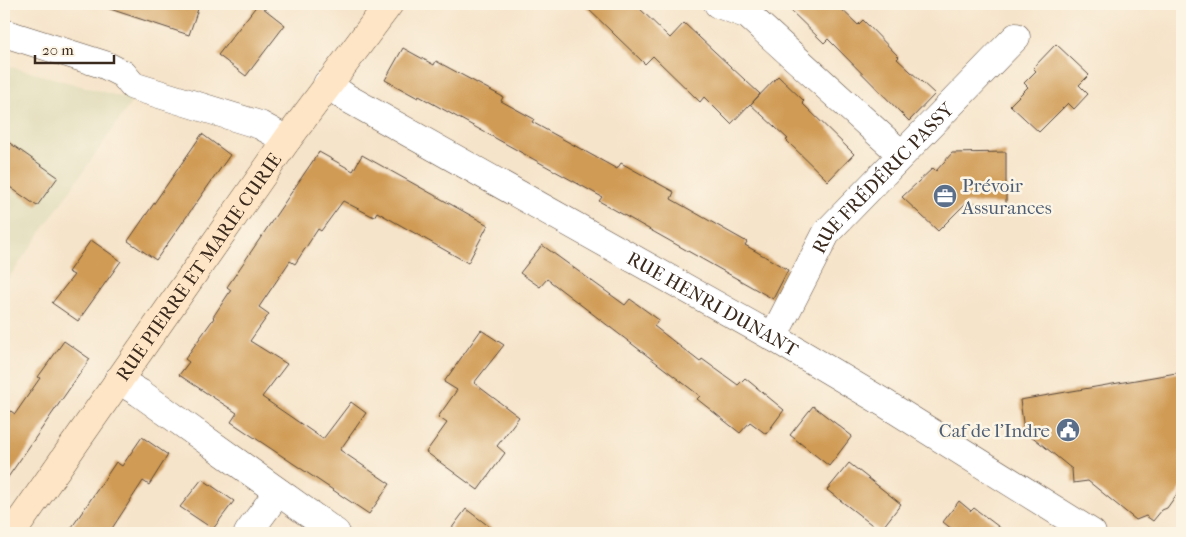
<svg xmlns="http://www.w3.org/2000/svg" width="1186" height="537" font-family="'IM FELL French Canon',serif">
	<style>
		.built { fill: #e1dcba }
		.building { fill: #d09b54 }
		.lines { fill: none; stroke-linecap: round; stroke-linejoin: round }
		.street-casing { stroke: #574638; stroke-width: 29 }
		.secondary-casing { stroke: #574638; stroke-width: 29 }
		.street { stroke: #fff; stroke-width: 28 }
		.secondary { stroke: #fee5c5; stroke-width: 28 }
		.labels { text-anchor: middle; stroke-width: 5; stroke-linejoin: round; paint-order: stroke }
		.street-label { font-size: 19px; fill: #3b2a1e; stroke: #fcf5e5 }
		.service-label { font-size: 19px; fill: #4e5e75; stroke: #fcf5e5; text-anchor: start }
	</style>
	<rect width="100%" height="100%" fill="#fcf5e5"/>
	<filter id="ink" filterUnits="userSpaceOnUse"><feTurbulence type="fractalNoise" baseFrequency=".02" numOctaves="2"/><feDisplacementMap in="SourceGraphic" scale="10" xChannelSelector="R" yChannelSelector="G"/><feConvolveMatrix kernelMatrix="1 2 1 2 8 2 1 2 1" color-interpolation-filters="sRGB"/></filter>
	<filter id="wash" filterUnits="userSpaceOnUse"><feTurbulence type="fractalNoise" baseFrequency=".0096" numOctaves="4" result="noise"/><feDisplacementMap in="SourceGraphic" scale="20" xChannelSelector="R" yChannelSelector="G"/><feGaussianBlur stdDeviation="1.12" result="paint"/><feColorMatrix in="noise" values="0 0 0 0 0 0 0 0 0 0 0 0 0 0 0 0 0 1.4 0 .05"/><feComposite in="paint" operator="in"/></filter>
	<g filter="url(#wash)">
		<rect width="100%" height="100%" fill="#f6e4ca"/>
		<!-- built -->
		<polygon class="built" points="4,65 133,100 4,285"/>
		<g id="blocks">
			<!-- building -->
			<g class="building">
				<polygon points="107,4 181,4 198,9 189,35 107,8"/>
				<polygon points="258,4 285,25 246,76 218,55"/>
				<polygon points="583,4 635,4 670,38 684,23 760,94 751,104 778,76 804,101 802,103 854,154 828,181 786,140 788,139 750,104 731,124 704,97 700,102 653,56 645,64"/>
				<polygon points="784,4 836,4 858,25 863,20 899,57 897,59 935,94 909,121 828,39 824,43"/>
				<polygon points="1056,44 1089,75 1079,85 1088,94 1074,109 1068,103 1039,132 1010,105 1028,87 1024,83 1036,71 1033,68"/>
				<polygon points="403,48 434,65 436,61 503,97 501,101 534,119 532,122 617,169 621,163 674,192 671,199 747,242 745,245 788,270 773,299 599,201 602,197 419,96 418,98 385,80"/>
				<polygon points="202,134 230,155 156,260 128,241"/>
				<polygon points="4,139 58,177 37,206 4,183"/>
				<polygon points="319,152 353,171 362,155 488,225 468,263 377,212 374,217 343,201 321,231 318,229 295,264 290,261 259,307 269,314 250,341 287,364 262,397 323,439 351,402 366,413 340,450 390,484 369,514 231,422 237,413 179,375 189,362 185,359 214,318 213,317 231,290 227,287"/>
				<polygon points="1006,152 1006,204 966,203 938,231 902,197 933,168 936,171 952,153"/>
				<polygon points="91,240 121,261 78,321 52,303 74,275 68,272"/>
				<polygon points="542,245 625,305 630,299 659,320 654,326 700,362 702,359 738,385 745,378 784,410 766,434 750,422 740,433 697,399 700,396 547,279 540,287 520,273"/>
				<polygon points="481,330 504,345 474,383 519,417 497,446 505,453 478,490 426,452 447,423 438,417 457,390 444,382"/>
				<polygon points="64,341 90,359 4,483 4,406 15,414 40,378 38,377"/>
				<polygon points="1182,372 1182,487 1167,508 1162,510 1153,521 1146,516 1136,520 1088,481 1073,483 1072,469 1024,430 1020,400"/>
				<polygon points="813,406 852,436 829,466 790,435"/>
				<polygon points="142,437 168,455 149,485 143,481 109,533 68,533 116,462 122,466"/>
				<polygon points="849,463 901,504 880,531 827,490"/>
				<polygon points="202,479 234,501 213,529 180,507"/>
				<polygon points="959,501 971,511 974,508 1007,533 950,533 953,530 943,522"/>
				<polygon points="466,509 498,533 448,533"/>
			</g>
		</g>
	</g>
	<g filter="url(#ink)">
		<use href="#blocks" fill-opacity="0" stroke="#574638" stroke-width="1"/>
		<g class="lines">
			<!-- street casing -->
			<g class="street-casing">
				<g id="street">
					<polyline points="718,4 748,15 901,154"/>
					<polyline points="4,33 105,65 123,74 133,86 260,125 287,140"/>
					<path id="s1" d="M327,84l20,14 426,239 113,67 206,129"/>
					<path id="s2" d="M773,337l54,-105 189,-195"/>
					<polyline points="118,380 140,393 336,533"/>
					<polyline points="248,533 278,492"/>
				</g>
			</g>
			<!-- secondary casing -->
			<g class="secondary-casing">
				<g id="secondary">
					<path id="s3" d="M12,533l275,-393 102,-136"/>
				</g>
			</g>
			<!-- street -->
			<use href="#street" class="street"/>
			<!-- secondary -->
			<use href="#secondary" class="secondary"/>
		</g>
	</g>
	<!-- icons -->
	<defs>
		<g id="office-disc" transform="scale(1.25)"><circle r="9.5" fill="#5c6f8a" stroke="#fcf5e5"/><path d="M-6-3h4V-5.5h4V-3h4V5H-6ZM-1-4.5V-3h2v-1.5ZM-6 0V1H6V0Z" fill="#fff"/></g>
		<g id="civic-disc" transform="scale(1.25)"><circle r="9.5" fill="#5c6f8a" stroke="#fcf5e5"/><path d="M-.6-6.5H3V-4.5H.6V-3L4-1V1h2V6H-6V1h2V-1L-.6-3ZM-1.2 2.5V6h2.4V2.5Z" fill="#fff"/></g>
	</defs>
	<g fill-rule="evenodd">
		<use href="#office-disc" x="945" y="196"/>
		<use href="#civic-disc" x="1068" y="430"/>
	</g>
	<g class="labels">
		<!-- street labels -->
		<g class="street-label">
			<text dy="7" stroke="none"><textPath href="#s2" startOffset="195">RUE FRÉDÉRIC PASSY</textPath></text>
			<text dy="7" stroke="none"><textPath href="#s3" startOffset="325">RUE PIERRE ET MARIE CURIE</textPath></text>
			<text dy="7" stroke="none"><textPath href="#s1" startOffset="444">RUE HENRI DUNANT</textPath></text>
		</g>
		<!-- service labels -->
		<g class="service-label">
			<text x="962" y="192">Prévoir<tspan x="962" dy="22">Assurances</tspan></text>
			<text x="1050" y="437" text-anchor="end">Caf de l'Indre</text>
		</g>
	</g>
	<!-- margin -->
	<rect width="1186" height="537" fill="none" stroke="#fcf5e5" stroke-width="20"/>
	<!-- scale -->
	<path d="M35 55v8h79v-8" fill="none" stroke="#3b2a1e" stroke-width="2.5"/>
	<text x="42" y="55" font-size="15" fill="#3b2a1e" stroke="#fcf5e5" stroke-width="4" paint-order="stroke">20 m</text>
</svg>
